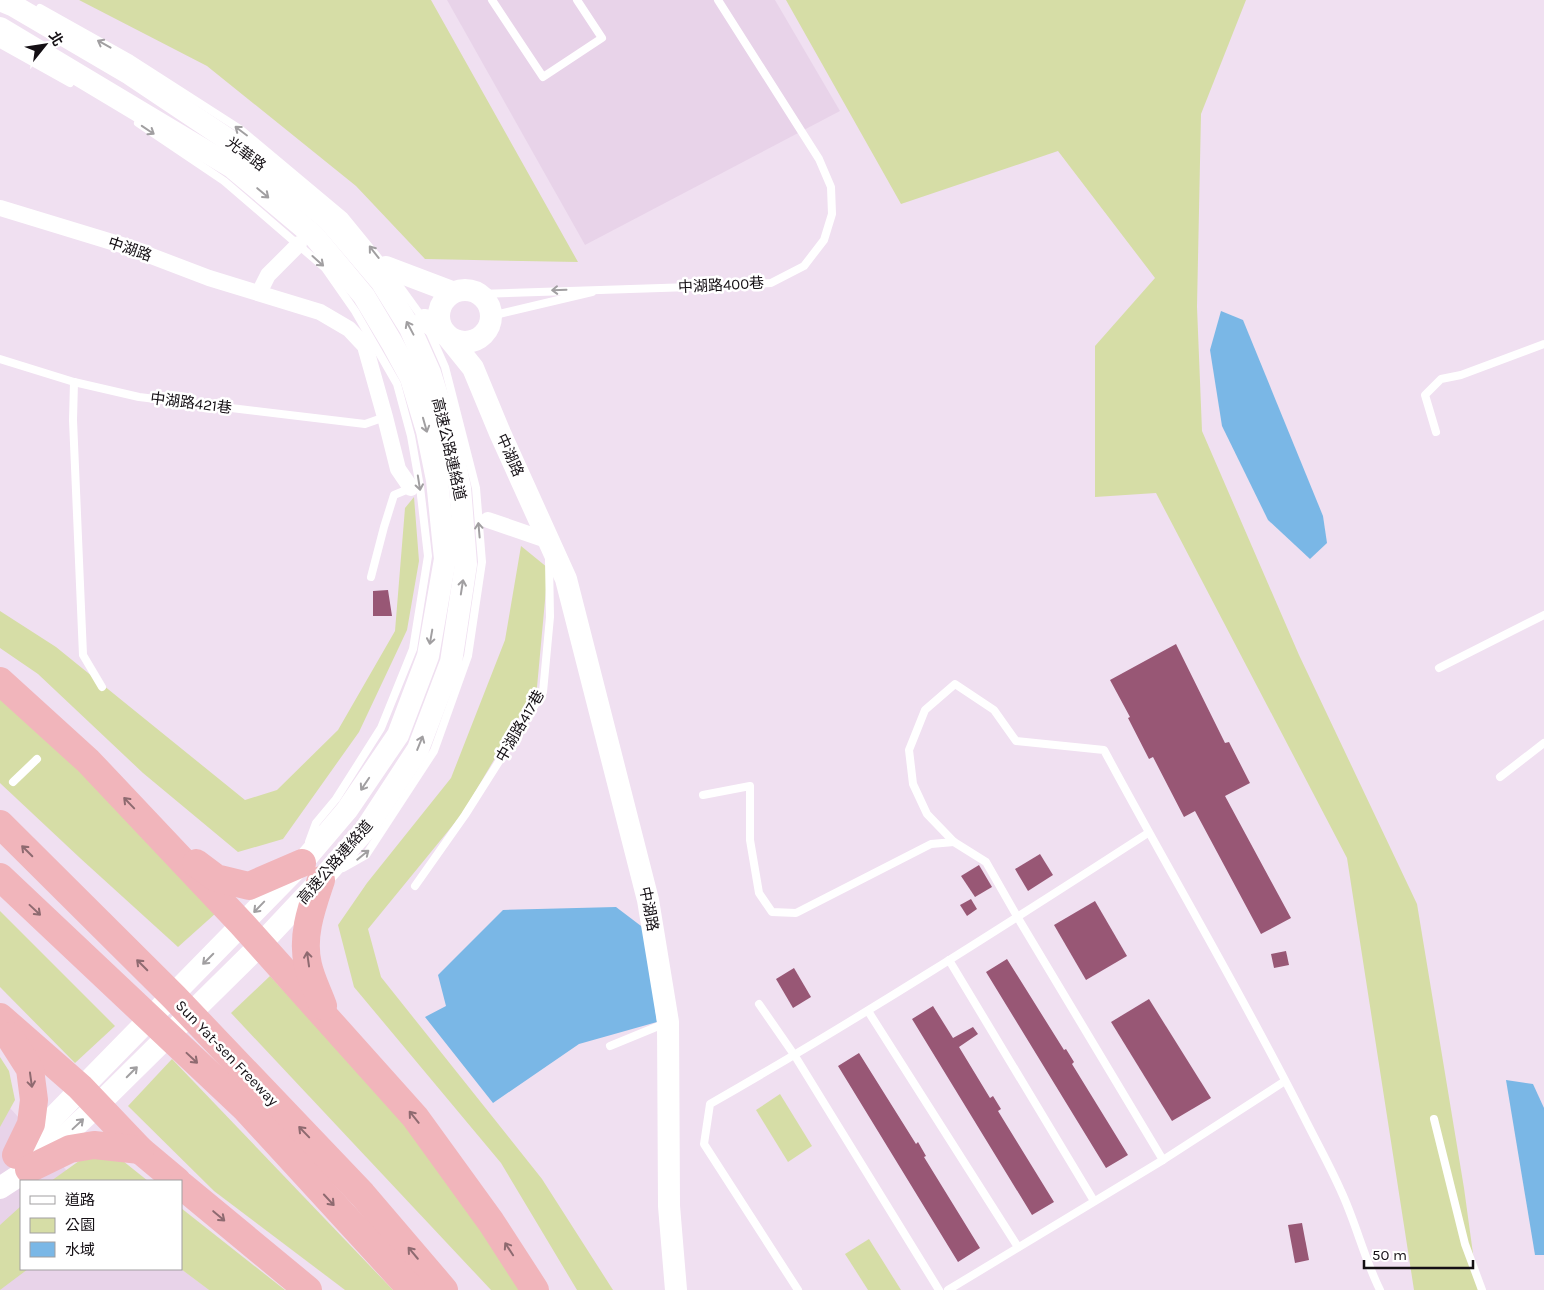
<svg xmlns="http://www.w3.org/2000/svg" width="1544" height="1290" font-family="Karla,'Noto Sans TC',sans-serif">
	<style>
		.built { fill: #e8d3e9 }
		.green { fill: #d6dda6 }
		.water { fill: #7ab7e6 }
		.building { fill: #985775 }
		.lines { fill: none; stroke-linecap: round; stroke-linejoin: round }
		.lane { stroke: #fff; stroke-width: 8 }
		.street { stroke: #fff; stroke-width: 16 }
		.secondary { stroke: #fff; stroke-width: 22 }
		.highway { stroke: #f1b5bb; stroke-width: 28 }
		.oneway { stroke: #a19fa1 }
		.oneway2 { stroke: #8e6a70 }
		.labels { text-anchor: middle; stroke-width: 5; stroke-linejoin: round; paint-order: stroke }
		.street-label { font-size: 15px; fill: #140f14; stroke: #fff }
	</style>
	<rect width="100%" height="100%" fill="#f0e0f1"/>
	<!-- built -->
	<g class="built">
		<polygon points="447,0 775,0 840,111 585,245"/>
		<polygon points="0,1097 76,1181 21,1181 21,1269 181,1269 209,1290 0,1290"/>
	</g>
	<!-- green -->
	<g class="green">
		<polygon points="79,0 431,0 578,262 425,259 356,186 207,66"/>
		<polygon points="786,0 1246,0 1201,114 1197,307 1202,431 1299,655 1417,904 1464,1188 1478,1290 1414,1290 1347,858 1156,493 1095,497 1095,346 1155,278 1058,151 901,204"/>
		<polygon points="414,497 419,561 407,630 359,732 283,839 238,852 143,773 38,674 0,648 0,611 56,647 245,800 277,790 338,730 395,631 405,508"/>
		<polygon points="521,546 548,568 537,687 462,814 368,929 381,977 542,1179 613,1290 577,1290 501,1163 354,987 338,925 367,883 451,778 505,640"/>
		<polygon points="0,693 90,774 216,913 178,947 80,858 0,783"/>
		<polygon points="0,911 115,1026 75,1063 0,987"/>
		<polygon points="270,976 387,1102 427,1151 525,1290 491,1290 231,1013"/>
		<polygon points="0,1057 9,1071 15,1100 0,1127"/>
		<polygon points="172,1059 393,1290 345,1290 214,1191 128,1106"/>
		<polygon points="780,1094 812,1146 788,1162 756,1110"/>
		<polygon points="93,1151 123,1161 148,1181 51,1181"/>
		<polygon points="21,1206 21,1269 28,1269 0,1290 0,1225"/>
		<polygon points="181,1208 285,1290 209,1290 181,1269"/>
		<polygon points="869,1239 901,1290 868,1290 845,1254"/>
	</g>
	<!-- water -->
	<g class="water">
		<polygon points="1221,311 1243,320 1323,516 1327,543 1310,559 1268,520 1222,426 1210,350"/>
		<polygon points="616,907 645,929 657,1022 579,1044 493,1103 425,1017 446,1006 438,975 503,910"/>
		<polygon points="1506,1080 1533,1084 1544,1108 1544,1255 1535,1255"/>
	</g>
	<!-- building -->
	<g class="building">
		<polygon points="388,590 392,616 373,616 373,591"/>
		<polygon points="1176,644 1225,743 1229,742 1250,783 1225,796 1291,918 1261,934 1195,811 1184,817 1153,757 1149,759 1128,718 1130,717 1110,680"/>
		<polygon points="1040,854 1053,875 1028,891 1015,869"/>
		<polygon points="979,865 992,887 975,897 961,876"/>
		<polygon points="971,899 977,909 967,916 960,905"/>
		<polygon points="1095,901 1127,956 1086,980 1054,925"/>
		<polygon points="1286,951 1289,965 1274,968 1271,954"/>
		<polygon points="1007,959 1064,1050 1066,1049 1074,1062 1072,1064 1128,1155 1106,1168 986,972"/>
		<polygon points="794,968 811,997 793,1008 776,979"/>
		<polygon points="1149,999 1211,1098 1172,1121 1111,1022"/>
		<polygon points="933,1006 953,1038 973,1027 978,1034 959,1047 990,1098 993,1096 1001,1109 998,1111 1054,1202 1032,1215 912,1019"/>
		<polygon points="859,1053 916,1144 918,1142 926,1156 924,1157 980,1248 958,1262 838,1066"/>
		<polygon points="1302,1223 1309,1260 1295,1263 1288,1225"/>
	</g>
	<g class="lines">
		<!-- lane -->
		<g class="lane">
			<polyline points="492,0 543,77 602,38 577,0"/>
			<polyline points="40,8 131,59 240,129 344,216 384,265"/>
			<polyline points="0,44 70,83"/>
			<polyline points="138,123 224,181 325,268 355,311 397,384 411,436 420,487 428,556 413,649 381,728 336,799 316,823 309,842"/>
			<polyline points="393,277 424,320"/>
			<polyline points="479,294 722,286 771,283 804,266 824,240 832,214 831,187 819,159 718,0"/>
			<polyline points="491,316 592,292"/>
			<polyline points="0,359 74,382 139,397 365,424 385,417"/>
			<polyline points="74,382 73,420 83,655 102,687"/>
			<polyline points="1436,432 1425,395 1441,379 1461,375 1544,344"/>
			<polyline points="371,577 384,527 394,495 411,488"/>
			<polyline points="1439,668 1544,615"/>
			<polyline points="1500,777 1544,743"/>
			<polyline points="13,782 37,759"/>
			<polyline points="703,795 750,786 750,840 759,893 772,912 796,913 931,844 954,842"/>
			<polyline points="343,868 366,855 434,751 468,656 482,562 476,488 445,367 430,333"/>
			<polyline points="415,886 465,815 543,692 550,617 549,560"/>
			<polyline points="949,960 1094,1201"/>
			<polyline points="759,1004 795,1056 939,1290"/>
			<polyline points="868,1011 1018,1247"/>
			<polyline points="610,1046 666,1023"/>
			<polyline points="1434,1119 1465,1244 1482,1290"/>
			<path d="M1163,1160l-145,-242 -32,-56 -32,-20 -27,-28 -14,-30 -4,-34 16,-40 30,-26 39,26 22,31 88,9c66,123 137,242 200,367 12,24 26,49 37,74 15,32 23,67 39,99"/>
			<path d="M798,1290l-94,-146 6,-40c149,-85 294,-178 438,-271"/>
			<polyline points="948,1290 1163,1160 1285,1081"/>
		</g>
		<!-- street -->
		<g class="street">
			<polyline points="0,208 125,246 209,278 320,312 349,329 365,346 385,417 398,469 411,488"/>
			<polyline points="259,293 268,275 299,244"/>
			<polyline points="488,520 549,541"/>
		</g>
		<!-- secondary -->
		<g class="secondary">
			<polyline points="0,0 14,6 130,74 242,149 329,220 381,281 410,328 430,373 448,430 460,488 466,564 451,662 418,749 365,830 321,880 260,945 97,1106 29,1169 0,1188"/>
			<polyline points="0,28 232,167 314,236 364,296 392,343 411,378 427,431 437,480 445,559 428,656 398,735 347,810 302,863 25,1146"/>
			<polyline points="386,267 452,292"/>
			<circle cx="465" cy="316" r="26"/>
			<polyline points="425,320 448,337 473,368 500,433 566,579 648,900 668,1022 669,1206 676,1290"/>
		</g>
		<!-- highway -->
		<g class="highway">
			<polyline points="0,681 88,761 242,924 415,1117 491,1222 535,1290"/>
			<polyline points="0,824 174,997 362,1194 444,1290"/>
			<polyline points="196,863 216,878 249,886 302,863"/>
			<polyline points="0,877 245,1108 412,1290"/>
			<path d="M321,880c-9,27 -20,56 -13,85 3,14 10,27 15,41"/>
			<polyline points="0,1017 80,1087 140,1150 177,1181"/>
			<polyline points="9,1036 30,1069 34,1100 31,1124 16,1155"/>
			<polyline points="29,1169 70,1149 94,1145 140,1150"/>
			<polyline points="181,1185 308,1290"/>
		</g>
	</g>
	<!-- one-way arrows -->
	<defs><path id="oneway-shaft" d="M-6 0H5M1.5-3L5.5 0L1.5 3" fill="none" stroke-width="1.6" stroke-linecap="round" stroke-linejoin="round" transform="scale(1.25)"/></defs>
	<g class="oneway">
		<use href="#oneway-shaft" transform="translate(104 44) rotate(-151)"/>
		<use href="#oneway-shaft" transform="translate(148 130) rotate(34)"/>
		<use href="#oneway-shaft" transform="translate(241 131) rotate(-143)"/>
		<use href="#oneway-shaft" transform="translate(263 193) rotate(40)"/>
		<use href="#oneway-shaft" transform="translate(374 252) rotate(-128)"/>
		<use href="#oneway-shaft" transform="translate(318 261) rotate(42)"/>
		<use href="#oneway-shaft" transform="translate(559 290) rotate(178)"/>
		<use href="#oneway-shaft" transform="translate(410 328) rotate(-118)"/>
		<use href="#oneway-shaft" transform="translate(425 425) rotate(74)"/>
		<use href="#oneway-shaft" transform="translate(419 483) rotate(81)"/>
		<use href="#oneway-shaft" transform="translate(479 530) rotate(-95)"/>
		<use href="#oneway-shaft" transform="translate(462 587) rotate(-81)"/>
		<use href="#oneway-shaft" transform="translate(431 637) rotate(100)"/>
		<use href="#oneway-shaft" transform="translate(420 743) rotate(-68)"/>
		<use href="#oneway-shaft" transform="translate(365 784) rotate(124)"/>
		<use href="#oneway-shaft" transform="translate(363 855) rotate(-39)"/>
		<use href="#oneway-shaft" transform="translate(259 907) rotate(134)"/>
		<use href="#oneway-shaft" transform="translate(208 959) rotate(135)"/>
		<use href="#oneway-shaft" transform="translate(132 1072) rotate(-45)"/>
		<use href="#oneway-shaft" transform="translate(78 1124) rotate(-43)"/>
	</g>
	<g class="oneway2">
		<use href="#oneway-shaft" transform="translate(129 803) rotate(-134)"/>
		<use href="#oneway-shaft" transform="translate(27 851) rotate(-135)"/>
		<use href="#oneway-shaft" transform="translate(35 910) rotate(43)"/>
		<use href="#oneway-shaft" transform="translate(308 959) rotate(-98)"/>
		<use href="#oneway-shaft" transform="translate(142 965) rotate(-135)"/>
		<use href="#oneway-shaft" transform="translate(192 1058) rotate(43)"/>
		<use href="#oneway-shaft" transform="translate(31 1080) rotate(82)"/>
		<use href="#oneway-shaft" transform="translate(414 1117) rotate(-129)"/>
		<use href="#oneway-shaft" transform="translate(304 1132) rotate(-134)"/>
		<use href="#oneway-shaft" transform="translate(329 1200) rotate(47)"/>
		<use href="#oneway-shaft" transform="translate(219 1216) rotate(40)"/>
		<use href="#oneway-shaft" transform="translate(509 1249) rotate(-123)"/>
		<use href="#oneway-shaft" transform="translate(413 1253) rotate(-130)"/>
	</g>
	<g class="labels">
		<!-- street labels -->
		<g class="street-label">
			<text transform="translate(246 154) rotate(37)" y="5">光華路</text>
			<text transform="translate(130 249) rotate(19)" y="5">中湖路</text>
			<text transform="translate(721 285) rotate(-3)" y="5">中湖路400巷</text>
			<text transform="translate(191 403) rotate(7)" y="5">中湖路421巷</text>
			<text transform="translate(449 449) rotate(77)" y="5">高速公路連絡道</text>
			<text transform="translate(510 455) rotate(66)" y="5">中湖路</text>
			<text transform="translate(520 726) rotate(-60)" y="5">中湖路417巷</text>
			<text transform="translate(335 862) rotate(-49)" y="5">高速公路連絡道</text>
			<text transform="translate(649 909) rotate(79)" y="5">中湖路</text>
			<text transform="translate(227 1053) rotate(46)" y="5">Sun Yat-sen Freeway</text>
		</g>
	</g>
	<!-- legend -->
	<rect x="20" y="1180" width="162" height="90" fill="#ffffff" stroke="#a19fa1"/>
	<rect x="30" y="1196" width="25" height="8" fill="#ffffff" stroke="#a19fa1"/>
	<text x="65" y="1205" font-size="15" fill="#140f14">道路</text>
	<rect x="30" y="1218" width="25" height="15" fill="#d6dda6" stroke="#a19fa1"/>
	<text x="65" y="1230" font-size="15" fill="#140f14">公園</text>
	<rect x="30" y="1242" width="25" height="15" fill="#7ab7e6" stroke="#a19fa1"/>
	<text x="65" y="1255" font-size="15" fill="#140f14">水域</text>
	<!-- north arrow -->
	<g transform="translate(45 45) rotate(60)" stroke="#ffffff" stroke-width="4" paint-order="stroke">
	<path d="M0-4L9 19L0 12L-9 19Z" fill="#140f14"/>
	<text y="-8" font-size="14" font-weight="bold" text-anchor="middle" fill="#140f14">北</text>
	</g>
	<!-- scale -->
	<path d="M1364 1260v8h109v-8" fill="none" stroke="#140f14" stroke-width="2.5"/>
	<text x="1372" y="1260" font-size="15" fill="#140f14" stroke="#ffffff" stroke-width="4" paint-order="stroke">50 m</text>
</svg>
